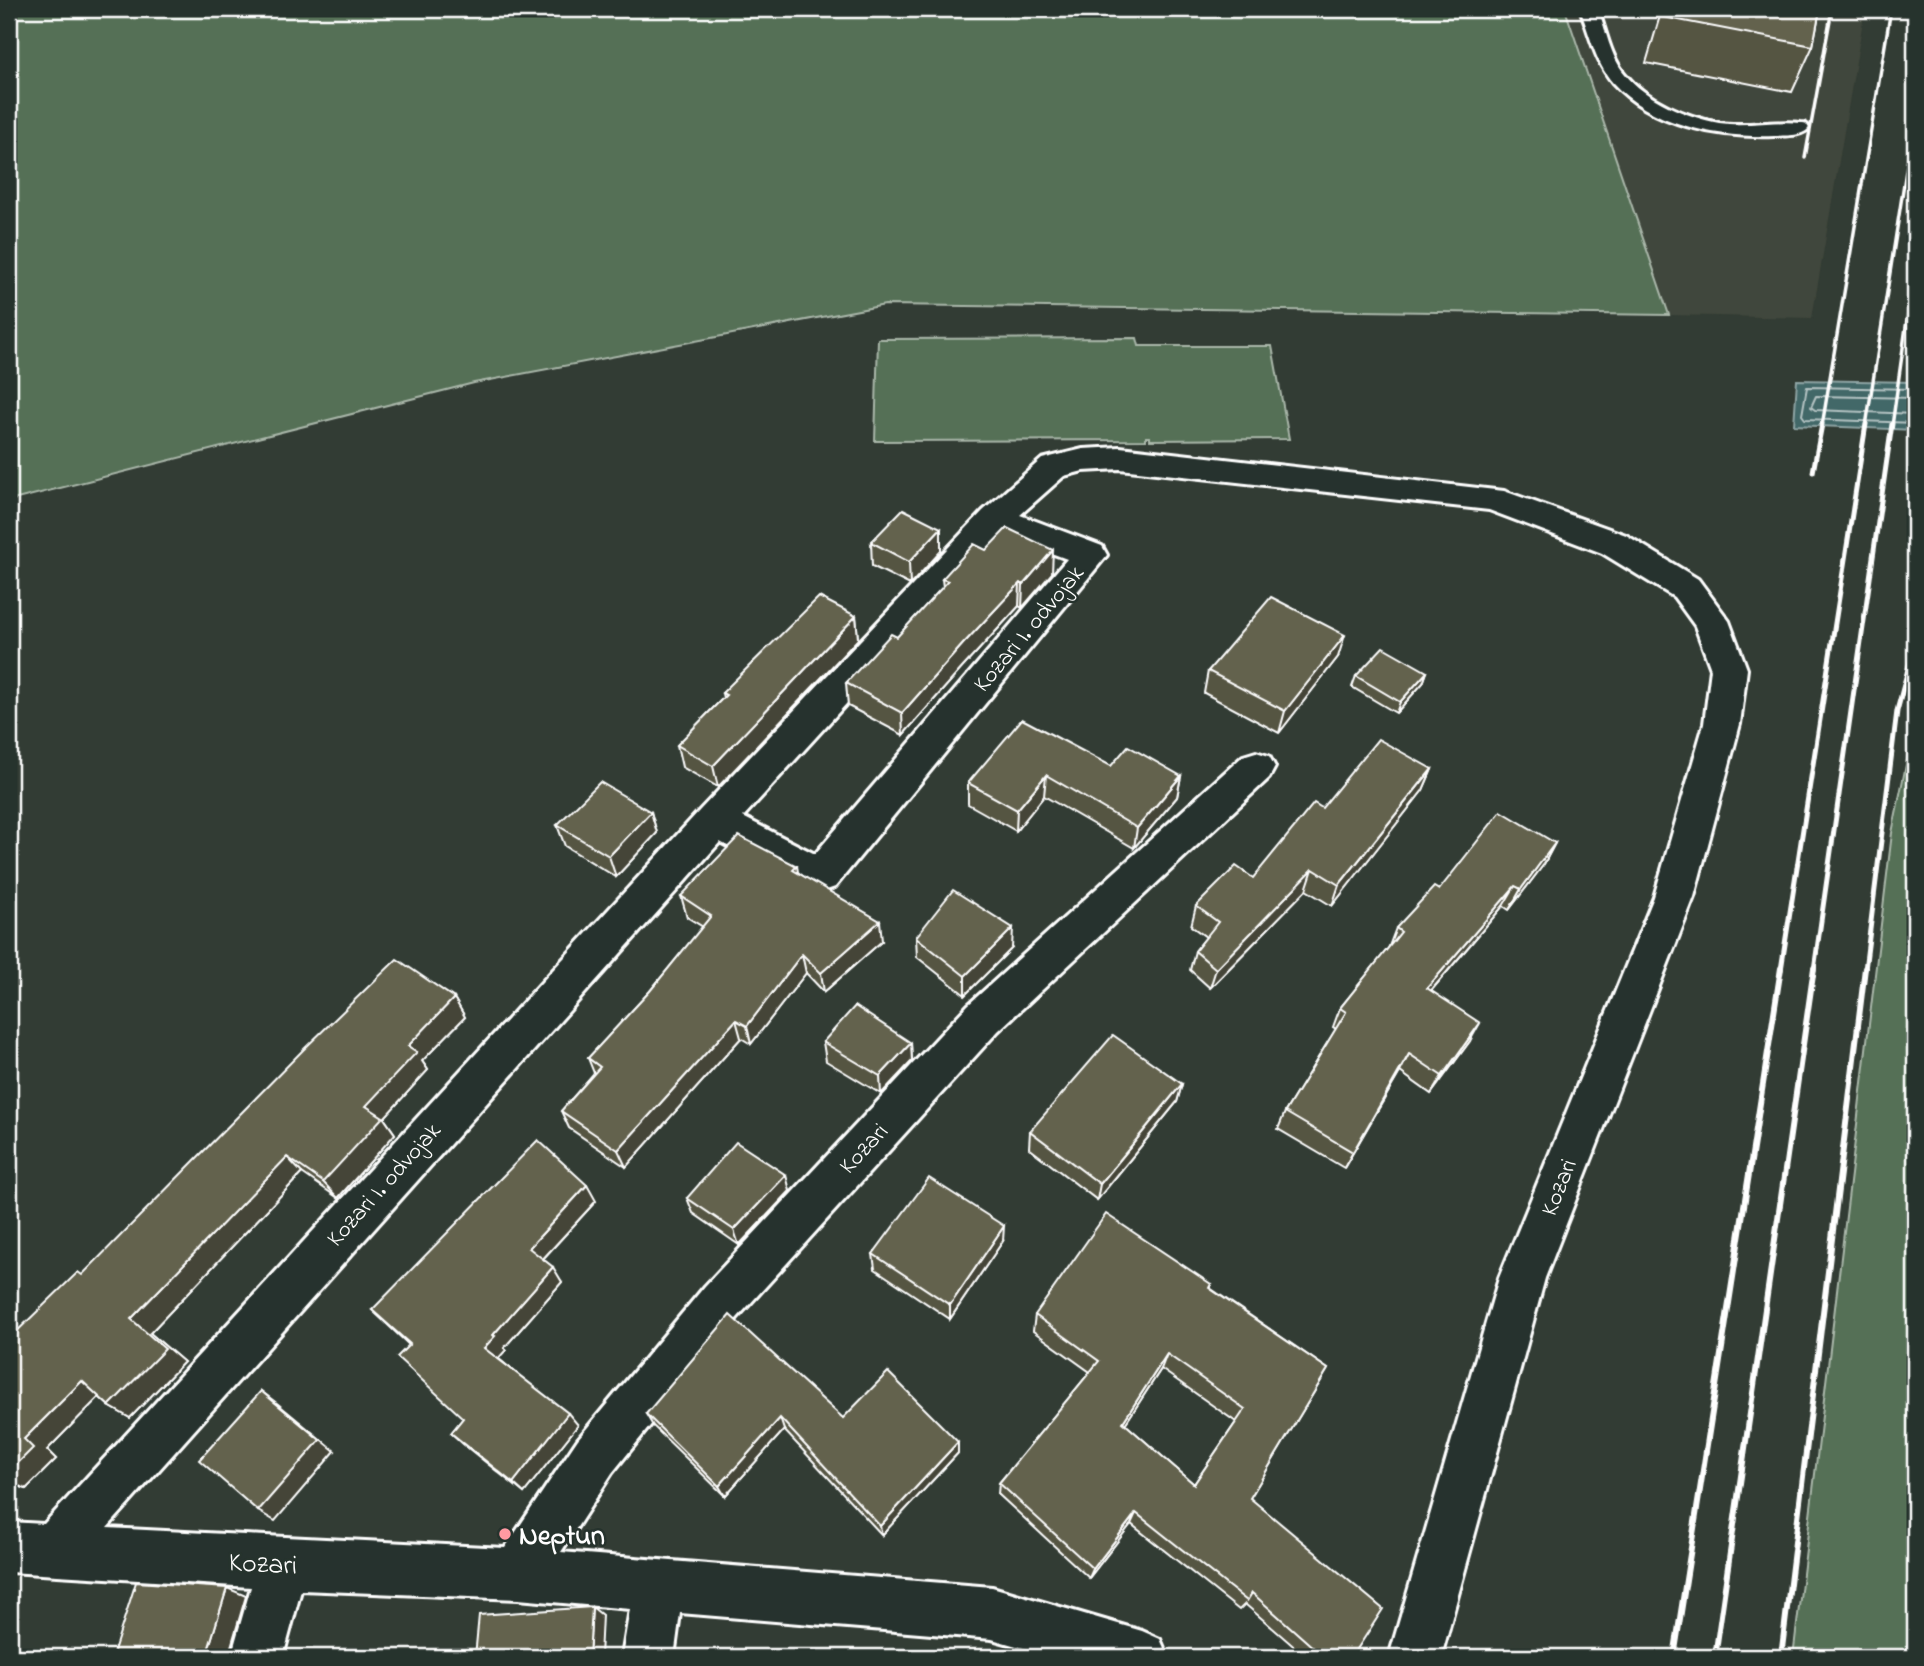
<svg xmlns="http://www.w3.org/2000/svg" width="1924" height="1666" font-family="'Indie Flower',sans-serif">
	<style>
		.built { fill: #41473c }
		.green { fill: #546f56; stroke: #aab7aa; stroke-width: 2 }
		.water { fill: #436868; stroke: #8ea4a4; stroke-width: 2 }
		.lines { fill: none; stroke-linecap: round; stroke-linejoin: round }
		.shore { stroke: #b4c3c3; stroke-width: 2 }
		.service-casing { stroke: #fff; stroke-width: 6 }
		.minor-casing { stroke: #fff; stroke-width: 6 }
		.service { fill: #26332d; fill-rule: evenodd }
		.minor { fill: #26332d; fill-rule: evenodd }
		.rail-far2 { stroke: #fff; stroke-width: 3.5 }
		.rail-far1 { stroke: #fff; stroke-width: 5 }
		.rail { stroke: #fff; stroke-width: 6 }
		.wall { fill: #555443; stroke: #fff; stroke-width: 2; fill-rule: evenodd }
		.shaded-wall { fill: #454537; stroke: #fff; stroke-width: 2 }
		.building { fill: #63624e; stroke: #fff; stroke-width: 2; fill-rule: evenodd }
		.poi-dot { fill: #ff9aa2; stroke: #26332d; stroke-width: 2.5 }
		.labels { text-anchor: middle; stroke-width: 5; stroke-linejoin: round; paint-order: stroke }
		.street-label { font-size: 24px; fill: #fff; stroke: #26332d }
		.near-poi-label { font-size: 28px; font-weight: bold; fill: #fff; stroke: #26332d; text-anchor: start }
		.near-street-label { font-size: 28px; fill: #fff; stroke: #26332d }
	</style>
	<rect width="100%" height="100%" fill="#323c34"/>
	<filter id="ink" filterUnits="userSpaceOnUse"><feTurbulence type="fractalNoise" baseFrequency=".0143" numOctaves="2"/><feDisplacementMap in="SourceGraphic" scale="14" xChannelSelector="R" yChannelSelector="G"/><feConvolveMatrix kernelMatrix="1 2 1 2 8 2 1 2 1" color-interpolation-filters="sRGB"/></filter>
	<g filter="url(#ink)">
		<!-- built -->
		<polygon class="built" points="1565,9 1865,9 1812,318 1669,315"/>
		<!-- green -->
		<g class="green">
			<polygon points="9,9 1565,9 1669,315 885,305 474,383 9,501"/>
			<polygon points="1137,338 1139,346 1272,346 1289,439 1150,440 1150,437 1146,437 1146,440 875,441 878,339"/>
			<polygon points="1915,721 1915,1657 1793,1657 1892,833"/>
		</g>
		<!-- water -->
		<polygon class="water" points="1797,380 1915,382 1915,430 1794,425"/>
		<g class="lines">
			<!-- shore -->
			<g class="shore">
				<polyline points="1915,389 1807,387 1802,415 1805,419 1915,423"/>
				<polyline points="1915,398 1816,396 1811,407 1815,410 1915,414"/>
			</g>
			<!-- service casing -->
			<g class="service-casing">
				<path id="service" d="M1580,9h18c8,21 12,47 27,65 21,26 62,43 94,49 28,4 55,-3 82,0 6,0 5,1 8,5 -7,9 -25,7 -35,8 -55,2 -122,-10 -161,-53 -18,-21 -23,-49 -33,-74z"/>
			</g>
			<!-- minor casing -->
			<g class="minor-casing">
				<path id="minor" d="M1120,447l384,44 122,44 72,44 31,42 18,48 -7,55 -46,173 -149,381 -104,379h-52l110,-379 155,-381 50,-173 7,-55 -16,-43 -21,-29 -72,-44 -113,-43 -369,-41 -37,2 -19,5 -44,39 82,31 5,9 -272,332 -14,5 -14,-5 -87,-45 -613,686 398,20 73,-109 127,-153 263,-281 275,-249 13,-4 13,4 6,11 -6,11 -271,253 -261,287 -125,155 -51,79 431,35 150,44 18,8 8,18h-113l-63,-18 -312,-26 -6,44h-52l8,-48 -112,-10 -217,-9 -18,67h-52l20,-70 -242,-15v-50l35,2 656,-714 283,-299 59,-52 41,-10zM1001,534l66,25 -252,295 -72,-37z"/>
			</g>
			<!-- service -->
			<use href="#service" class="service"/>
			<!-- minor -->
			<use href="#minor" class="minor"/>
			<!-- rail-far2 -->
			<g class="rail-far2">
				<polyline points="1805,158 1832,9"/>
				<polyline points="1822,426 1891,9"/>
				<polyline points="1866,426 1915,113"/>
				<polyline points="1892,426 1915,263"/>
			</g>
			<!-- rail-far1 -->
			<g class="rail-far1">
				<polyline points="1813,472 1822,424"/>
				<polyline points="1781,970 1866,424"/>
				<polyline points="1814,970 1892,424"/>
				<polyline points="1865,970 1897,711 1915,643"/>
			</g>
			<!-- rail -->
			<g class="rail">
				<polyline points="1674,1657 1781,968"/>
				<polyline points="1715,1657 1814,968"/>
				<polyline points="1781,1657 1865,968"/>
			</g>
		</g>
		<!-- wall -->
		<g class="wall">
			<polygon points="1662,9 1820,9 1813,46 1792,92 1646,63"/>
			<polygon points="941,528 941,551 910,585 872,566 871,542"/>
			<polygon points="986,550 1052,573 1022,608 1019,606 963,667 903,735 848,706 846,683 897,637 943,587 942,579"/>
			<polygon points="856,616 858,639 718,787 682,767 677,745 723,698 722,693"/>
			<polygon points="1338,657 1279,733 1204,693 1208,671"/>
			<polygon points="1427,672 1423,683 1396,713 1352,687 1356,676"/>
			<polygon points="1111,766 1181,776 1177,797 1134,848 1044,796 1016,831 968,804 968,783"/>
			<polygon points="1432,769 1423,790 1332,906 1306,890 1210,988 1190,970 1195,951 1206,937 1191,926 1196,906 1253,878 1322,808"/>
			<polygon points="651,812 657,833 616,877 565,846 557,825"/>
			<polygon points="1555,843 1544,864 1509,910 1503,906 1431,991 1470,1041 1431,1094 1400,1072 1344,1168 1278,1129 1285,1112 1336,1029 1333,1027 1340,1008 1388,949 1396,928 1439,890"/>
			<polygon points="797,866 798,872 882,941 824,992 806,973 751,1044 741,1038 626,1167 569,1128 561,1111 594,1073 588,1058 650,991 703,927 687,917 681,896"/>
			<polygon points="916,937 1012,948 965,995 917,957"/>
			<polygon points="454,998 465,1017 422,1061 428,1070 384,1118 395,1134 338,1198 302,1173 150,1333 184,1362 130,1418 109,1406 99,1397 47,1450 56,1459 26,1489 14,1484 9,1489 9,1339 82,1275"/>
			<polygon points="823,1042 911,1043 912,1061 881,1094 826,1061"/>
			<polygon points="1182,1084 1177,1102 1097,1200 1029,1148 1030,1131"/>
			<polygon points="790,1191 739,1245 693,1213 687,1198"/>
			<polygon points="596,1201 543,1259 562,1282 504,1348 506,1350 498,1358 578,1425 524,1493 463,1444 451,1433 463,1418 409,1345 372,1310"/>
			<polygon points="1003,1241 950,1319 875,1269 873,1254"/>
			<path d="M1211,1284l-1,4 118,81 -78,129 102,159h-46l-61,-53 -6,6 -108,-86 -42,54 -91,-84 1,-11 91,-111 -57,-41 2,-16zM1161,1369l75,53 -42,62 -69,-60z"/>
			<polygon points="646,1414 843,1418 958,1442 958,1453 882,1535 784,1430 725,1496 653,1426"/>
		</g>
		<!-- shaded-wall -->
		<g class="shaded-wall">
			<polygon points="941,528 941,551 910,585 909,562"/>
			<polygon points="1053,550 1052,573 1022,608 1023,585"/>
			<polygon points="1020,583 1019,606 963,667 903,735 902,713 963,644"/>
			<polygon points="856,616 858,639 718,787 713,766"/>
			<polygon points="1345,635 1338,657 1279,733 1285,711"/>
			<polygon points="1427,672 1423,683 1396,713 1400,702"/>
			<polygon points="1432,769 1423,790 1332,906 1339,885"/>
			<polygon points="1046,775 1044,796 1016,831 1017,810"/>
			<polygon points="1181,776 1177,797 1134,848 1137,828"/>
			<polygon points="651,812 657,833 616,877 609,856"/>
			<polygon points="1555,843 1544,864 1509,910 1521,889"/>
			<polygon points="1313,869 1306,890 1210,988 1216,969"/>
			<polygon points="1515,886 1503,906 1417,1007 1427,988"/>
			<polygon points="880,921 882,941 824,992 821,973"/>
			<polygon points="1013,928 1012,948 965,995 965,976"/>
			<polygon points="802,954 806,973 751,1044 747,1026"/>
			<polygon points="454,998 465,1017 422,1061 428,1070 384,1118 395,1134 338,1198 323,1182 366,1106 408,1046"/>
			<polygon points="736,1020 741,1038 626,1167 618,1150"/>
			<polygon points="1480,1023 1470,1041 1431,1094 1442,1076"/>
			<polygon points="911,1043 912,1061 881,1094 880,1076"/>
			<polygon points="1409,1054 1400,1072 1344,1168 1353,1152"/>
			<polygon points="1182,1084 1177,1102 1097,1200 1100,1184"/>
			<polygon points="287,1157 302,1173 150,1333 184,1362 130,1418 109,1406 131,1319"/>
			<polygon points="786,1175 790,1191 739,1245 734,1230"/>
			<polygon points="587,1185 596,1201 539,1263 529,1248"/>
			<polygon points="1004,1226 1003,1241 950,1319 950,1305"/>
			<polygon points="553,1267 562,1282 504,1348 506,1350 496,1361 484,1348 493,1335"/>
			<polygon points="1167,1354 1161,1369 1118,1435 1123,1422"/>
			<polygon points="82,1381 103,1393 47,1450 56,1459 26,1489 14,1484 9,1489 9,1472 24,1439"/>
			<polygon points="261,1391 278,1404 335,1451 275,1521 258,1511"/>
			<polygon points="568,1413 578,1425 524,1493 513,1483"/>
			<polygon points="780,1418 784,1430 725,1496 719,1486"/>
			<polygon points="958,1442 958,1453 882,1535 880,1526"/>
			<polygon points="1136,1513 1131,1524 1089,1578 1093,1569"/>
			<polygon points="227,1588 246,1596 228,1657 206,1657"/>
			<polygon points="592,1607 602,1615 600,1657 589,1657"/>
		</g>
		<!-- building -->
		<g class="building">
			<polygon points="1665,9 1820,9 1813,46 1663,17"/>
			<polygon points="903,509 941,528 909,562 871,542"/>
			<polygon points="1007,528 1053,550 1023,585 1020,583 963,644 902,713 846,683 891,634 897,637 948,581 942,579 974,544 986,550"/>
			<polygon points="819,597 856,616 713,766 677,745 726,695 722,693"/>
			<polygon points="1271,597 1345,635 1285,711 1208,671"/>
			<polygon points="1383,647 1427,672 1400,702 1356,676"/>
			<polygon points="1022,719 1111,766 1128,746 1181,776 1137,828 1046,775 1017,810 968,783"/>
			<polygon points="1378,739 1432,769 1339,885 1313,869 1216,969 1195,951 1218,922 1196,906 1236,866 1253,878 1314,803 1322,808"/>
			<polygon points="600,782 651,812 609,856 557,825"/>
			<polygon points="1501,811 1555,843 1521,889 1515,886 1427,988 1480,1023 1442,1076 1409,1054 1353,1152 1285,1112 1346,1012 1340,1008 1401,932 1396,928 1434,887 1439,890"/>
			<polygon points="739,836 797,866 793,870 880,921 821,973 802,954 747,1026 736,1020 618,1150 561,1111 600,1067 588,1058 650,991 711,916 681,896"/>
			<polygon points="953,890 1013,928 965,976 916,937"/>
			<polygon points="397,959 454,998 408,1046 417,1052 366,1106 383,1117 323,1182 287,1157 131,1319 165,1349 109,1406 82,1381 24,1439 33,1448 9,1472 9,1339 78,1272 82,1275 303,1050"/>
			<polygon points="855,1006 911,1043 880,1076 823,1042"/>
			<polygon points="1113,1035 1182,1084 1100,1184 1030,1131"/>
			<polygon points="538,1140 587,1185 529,1248 553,1267 493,1335 495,1336 484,1348 568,1413 513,1483 451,1433 463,1418 397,1357 410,1344 372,1310"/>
			<polygon points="736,1142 786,1175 734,1230 687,1198"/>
			<polygon points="929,1178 1004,1226 950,1305 873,1254"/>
			<path d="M1106,1214l105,70 -2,4 119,81 -78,129 133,111 -31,48h-28l-72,-64 -5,8 -111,-88 -43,56 -94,-86 100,-122 -64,-46zM1167,1354l78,55 -51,75 -71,-62z"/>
			<polygon points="730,1315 843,1418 888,1372 958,1442 880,1526 780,1418 719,1486 646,1414"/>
			<polygon points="261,1391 320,1440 258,1511 199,1460"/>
			<polygon points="136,1582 227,1588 206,1657 112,1657"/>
			<polygon points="592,1607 589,1657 475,1657 479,1615"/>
		</g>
	</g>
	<!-- markers -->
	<circle class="poi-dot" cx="505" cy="1534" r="7"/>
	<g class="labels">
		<!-- street labels -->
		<g class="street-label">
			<text transform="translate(1028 628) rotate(-50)" y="8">Kozari I. odvojak</text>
			<text transform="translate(863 1148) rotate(-47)" y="8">Kozari</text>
			<text transform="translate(383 1184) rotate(-48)" y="8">Kozari I. odvojak</text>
			<text transform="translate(1558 1187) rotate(-68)" y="8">Kozari</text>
		</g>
		<!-- near-poi labels -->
		<g class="near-poi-label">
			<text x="519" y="1544">Neptun</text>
		</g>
		<!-- near-street labels -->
		<g class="near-street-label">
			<text transform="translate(263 1562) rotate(3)" y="10">Kozari</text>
		</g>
	</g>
	<!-- margin -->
	<rect width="1924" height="1666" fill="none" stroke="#26332d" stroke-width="35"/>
	<rect x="18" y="18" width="1889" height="1631" fill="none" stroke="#fff" stroke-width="2.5" filter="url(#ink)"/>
</svg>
